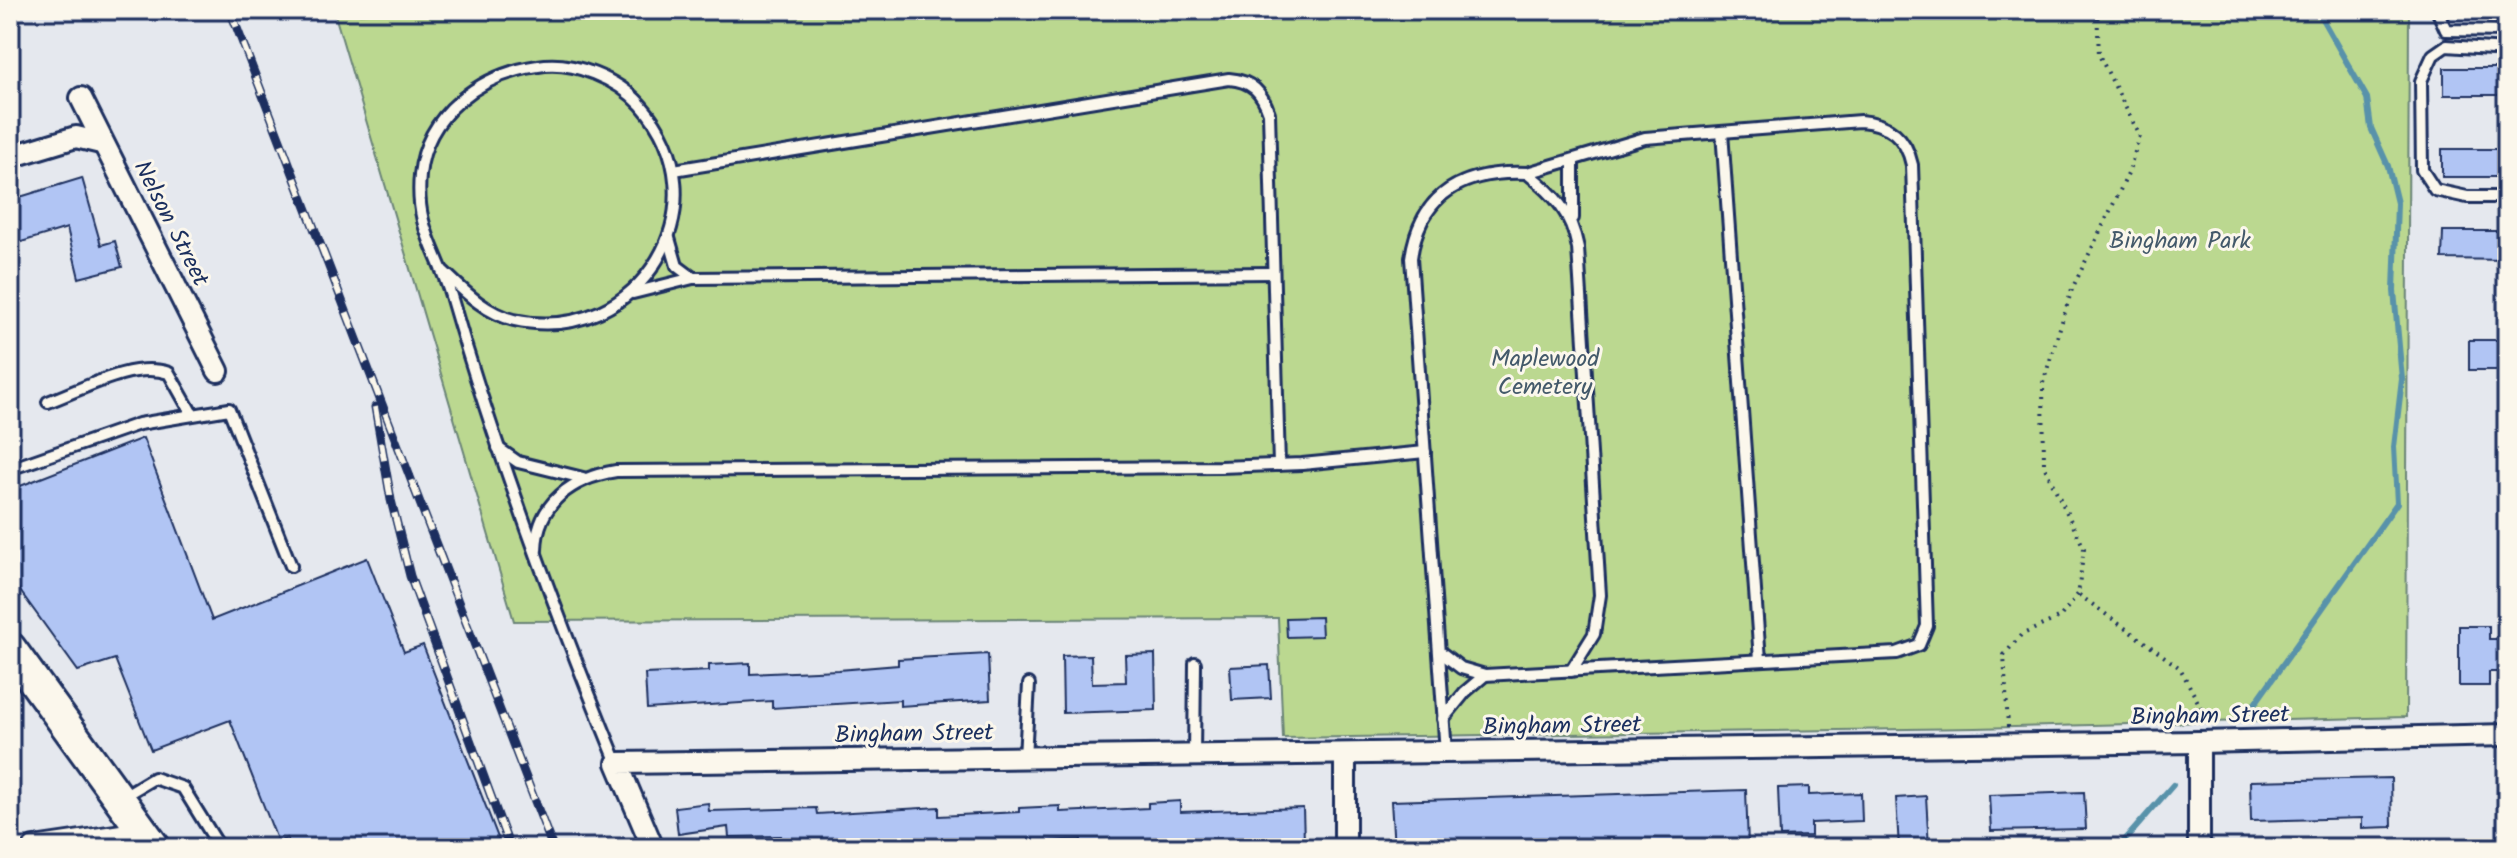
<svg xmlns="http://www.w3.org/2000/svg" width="2517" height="858" font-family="Kalam,sans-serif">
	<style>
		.green { fill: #bbd890; stroke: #6b8477; stroke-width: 2 }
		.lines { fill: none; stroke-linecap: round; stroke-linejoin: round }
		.stream { stroke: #5992aa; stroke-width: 6 }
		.building { fill: #b1c5f4; stroke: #1b2f5e; stroke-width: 2 }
		.service-casing { stroke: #1b2f5e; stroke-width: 16 }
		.minor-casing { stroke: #1b2f5e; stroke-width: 26 }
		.secondary-casing { stroke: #1b2f5e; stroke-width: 36 }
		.path { stroke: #1b2f5e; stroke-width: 4; stroke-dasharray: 2 6; stroke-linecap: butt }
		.service { stroke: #fbf7ec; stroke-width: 10 }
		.minor { stroke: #fbf7ec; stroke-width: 20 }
		.secondary { stroke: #fbf7ec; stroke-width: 30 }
		.rail-casing { stroke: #1b2f5e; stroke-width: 9 }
		.rail { stroke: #fbf7ec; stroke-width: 6; stroke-dasharray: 18; stroke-linecap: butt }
		.labels { text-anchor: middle; stroke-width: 6; stroke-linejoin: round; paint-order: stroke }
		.street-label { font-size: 24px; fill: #1b2f5e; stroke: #fbf7ec }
		.park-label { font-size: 24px; fill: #43596a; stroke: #fbf7ec }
	</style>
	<rect width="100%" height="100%" fill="#e5e8ee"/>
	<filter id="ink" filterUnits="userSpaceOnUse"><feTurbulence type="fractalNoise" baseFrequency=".0125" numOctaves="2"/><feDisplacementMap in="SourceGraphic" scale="16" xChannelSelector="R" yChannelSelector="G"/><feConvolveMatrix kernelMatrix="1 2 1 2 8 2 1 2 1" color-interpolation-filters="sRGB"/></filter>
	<g filter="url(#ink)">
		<!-- green -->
		<polygon class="green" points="418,10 2409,10 2406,717 1976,728 1283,738 1278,618 514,621 335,15"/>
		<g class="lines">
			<!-- stream -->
			<g class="stream">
				<polyline points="2254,705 2397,503 2394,447 2402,379 2394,291 2397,203 2388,166 2371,128 2367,98 2317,10"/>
				<polyline points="2118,848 2173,785"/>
			</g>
		</g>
		<!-- building -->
		<g class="building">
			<rect x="2444" y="68" width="63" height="27"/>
			<rect x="2442" y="149" width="65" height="28"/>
			<polygon points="82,178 101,245 115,241 122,267 79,278 67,228 18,243 10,217 10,200"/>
			<polygon points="2443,231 2507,231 2507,260 2442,259"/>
			<rect x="2469" y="340" width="38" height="30"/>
			<polygon points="143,438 212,620 367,558 404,652 423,645 502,848 291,848 287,838 278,842 230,720 151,750 115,659 78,671 10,577 10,490"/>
			<polygon points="1321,617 1322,636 1287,637 1286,618"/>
			<polygon points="2459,626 2489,626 2489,639 2507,639 2507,672 2489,672 2489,686 2459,686"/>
			<polygon points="988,654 990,700 900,706 900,700 772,708 772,701 647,709 645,674 709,671 709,665 750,663 750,674 838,670 898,665 898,659"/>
			<polygon points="1155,654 1156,710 1063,713 1062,656 1091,655 1092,683 1126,682 1125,655"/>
			<polygon points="1269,665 1271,698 1232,700 1230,667"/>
			<polygon points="2391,778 2392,827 2362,828 2362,818 2251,821 2250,781"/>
			<polygon points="1809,787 1809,795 1861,793 1862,821 1811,823 1811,836 1780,837 1778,788"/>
			<polygon points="1746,790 1748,845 1710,848 1683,848 1683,843 1394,848 1391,801"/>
			<polygon points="2084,792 2086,829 1991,831 1989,795"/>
			<polygon points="1926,796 1929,848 1899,848 1896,798"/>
			<polygon points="1180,801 1180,812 1303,808 1304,842 1182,848 1150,848 1150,843 1081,846 1081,839 993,844 993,848 962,848 961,841 876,848 837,848 837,843 782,846 781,836 729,837 728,827 678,834 675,807 708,803 709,811 816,808 817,814 939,807 939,816 1019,812 1019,808 1060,806 1060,812 1148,808 1148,803"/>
		</g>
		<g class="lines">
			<!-- service casing -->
			<g class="service-casing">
				<g id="service">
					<polyline points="2437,10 2446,30 2507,31"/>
					<polyline points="2507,50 2446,46 2433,55 2421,81 2422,170 2435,190 2467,197 2507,197"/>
					<polyline points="1722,132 1760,660"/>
					<polyline points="1573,161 1573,218"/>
					<path d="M674,170l555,-91c23,2 33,13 40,34l10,352"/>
					<polyline points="669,238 677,266 693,278 1273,273"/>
					<path d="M443,271c21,20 42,42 71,49 127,28 213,-118 127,-215 -23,-26 -68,-45 -103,-39 -56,8 -112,47 -118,109 -5,53 17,74 31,121 46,159 103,313 166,467"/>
					<polyline points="633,293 693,278"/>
					<path d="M48,402c36,-13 83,-41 121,-29l23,41"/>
					<polyline points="498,448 518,462 583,478"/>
					<polyline points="10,469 139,424 229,409 291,566"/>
					<path d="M536,550c1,-48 37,-72 80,-79l604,-4 82,-3 123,-12"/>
					<path d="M1439,651l22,17 24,7 412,-22 22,-8 8,-19 -15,-461c-6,-28 -23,-42 -52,-44l-215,17 -118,35"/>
					<polyline points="1443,719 1465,692 1485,675"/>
					<path d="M1446,753l-35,-495c9,-65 53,-88 116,-85 28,22 44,39 51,75l22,347 -6,39 -23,37"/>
					<polyline points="1194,756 1195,663"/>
					<polyline points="1025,758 1029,684"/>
					<polyline points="122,797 154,778 183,788 220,848"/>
				</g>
			</g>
			<!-- minor casing -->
			<g class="minor-casing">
				<g id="minor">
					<polyline points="81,98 218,371"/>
					<polyline points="10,157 76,137 101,143"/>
					<polyline points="2199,742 2199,848"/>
					<polyline points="1345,754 1345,848"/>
					<polyline points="34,848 142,832"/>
					<polyline points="653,848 617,763 2199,742 2507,735"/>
				</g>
			</g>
			<!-- secondary casing -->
			<g class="secondary-casing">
				<polyline id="secondary" points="10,648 155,848"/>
			</g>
			<!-- path -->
			<g class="path">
				<polyline points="2097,10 2099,55 2140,136 2128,174 2072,289 2043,383 2044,466 2084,548 2078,594 2180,668 2208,721"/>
				<polyline points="2008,727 2004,655 2021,635 2060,617 2078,594"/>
			</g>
			<!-- service -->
			<use href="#service" class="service"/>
			<!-- minor -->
			<use href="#minor" class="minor"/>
			<!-- secondary -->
			<use href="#secondary" class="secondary"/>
			<!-- rail casing -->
			<g class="rail-casing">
				<g id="rail">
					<polyline points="230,10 553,848"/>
					<polyline points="375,407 391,500 410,576 510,848"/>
				</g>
			</g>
			<!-- rail -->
			<use href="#rail" class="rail"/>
		</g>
	</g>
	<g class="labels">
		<!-- street labels -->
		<g class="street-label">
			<text transform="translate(172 223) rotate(63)" y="8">Nelson Street</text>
			<text transform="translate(2210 715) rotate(-1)" y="8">Bingham Street</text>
			<text transform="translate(1562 725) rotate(-1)" y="8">Bingham Street</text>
			<text transform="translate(914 733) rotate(-1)" y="8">Bingham Street</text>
		</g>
		<!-- park labels -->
		<g class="park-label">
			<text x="2180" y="248">Bingham Park</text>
			<text x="1545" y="366">Maplewood<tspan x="1545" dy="28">Cemetery</tspan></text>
		</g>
	</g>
	<!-- margin -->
	<rect width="2517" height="858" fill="none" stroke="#fbf7ec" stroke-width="40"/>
	<rect x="20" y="20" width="2477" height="818" fill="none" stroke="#1b2f5e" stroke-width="3" filter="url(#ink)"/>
</svg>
